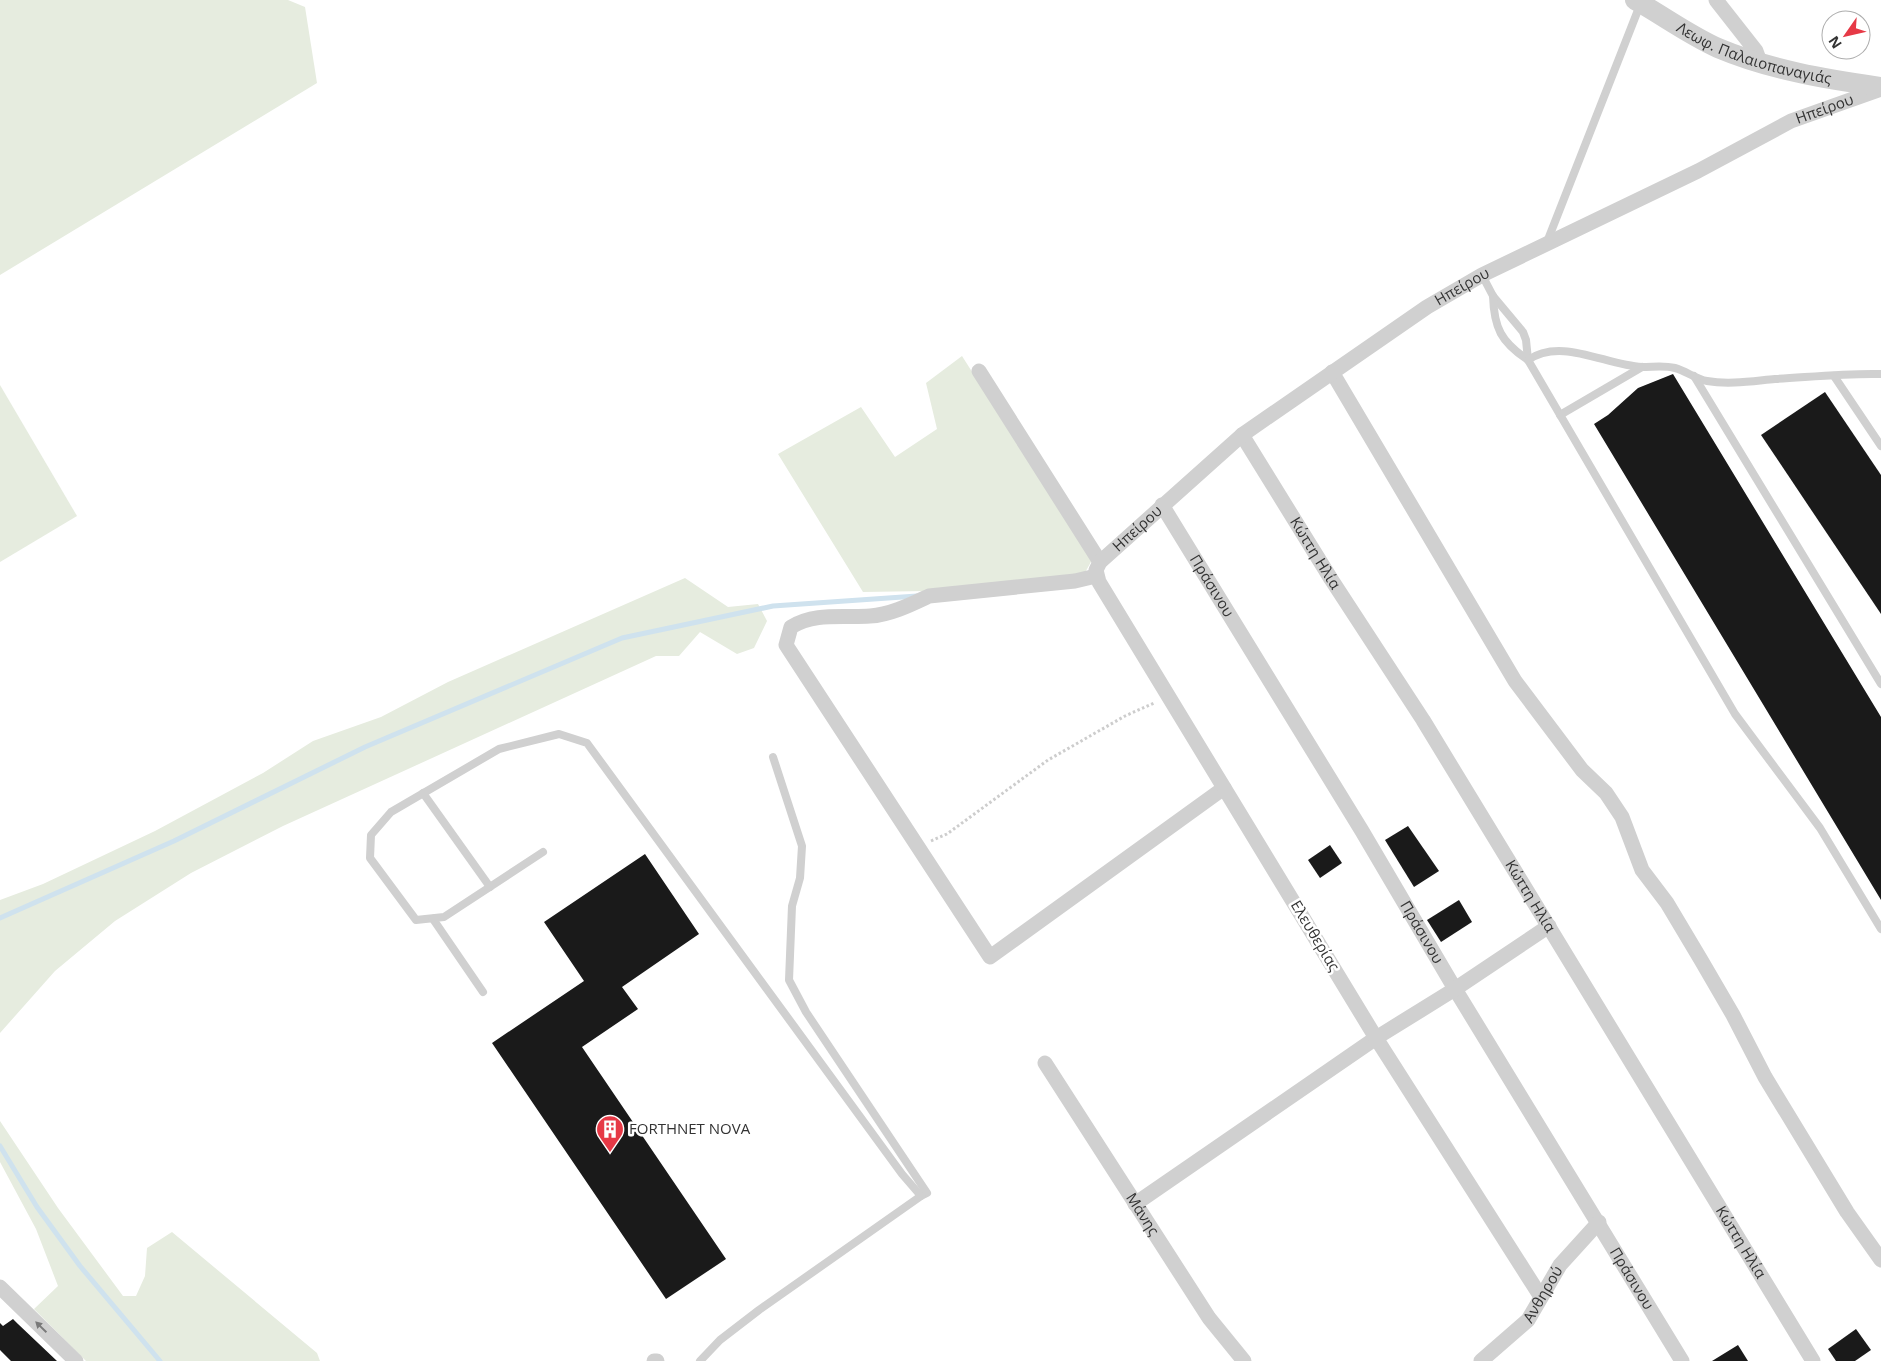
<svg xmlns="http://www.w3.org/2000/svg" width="1881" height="1361" font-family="'Open Sans',sans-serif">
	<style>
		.green { fill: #e6ecdf }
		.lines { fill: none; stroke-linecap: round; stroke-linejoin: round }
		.stream { stroke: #cfe2ee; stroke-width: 5 }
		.building { fill: #1a1a1a }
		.path { stroke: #cdcdcd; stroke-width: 3; stroke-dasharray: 2.5 2.5; stroke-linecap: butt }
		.service { stroke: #d0d0d0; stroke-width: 8 }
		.minor { stroke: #d0d0d0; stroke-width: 15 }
		.tertiary { stroke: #d0d0d0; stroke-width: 20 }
		.oneway { fill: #7a7a7a }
		.labels { text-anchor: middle; stroke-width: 5; stroke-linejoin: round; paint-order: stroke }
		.street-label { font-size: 15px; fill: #333; stroke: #fff }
		.poi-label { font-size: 15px; fill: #333; stroke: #fff; text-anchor: start }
	</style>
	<rect width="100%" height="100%" fill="#fff"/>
	<!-- green -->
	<g class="green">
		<polygon points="0,0 288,0 305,7 317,83 0,275"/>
		<polygon points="962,356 1092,560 1082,578 927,591 863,592 778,454 861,407 895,457 937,429 926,383"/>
		<polygon points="0,385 77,516 0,562"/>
		<polygon points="685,578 728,607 758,604 767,621 754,648 737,654 700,632 679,656 656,656 283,826 191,873 115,921 55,971 0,1033 0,900 43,884 155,831 263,773 313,741 381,717 448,682"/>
		<polygon points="0,1121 58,1208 123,1296 136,1296 145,1276 147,1248 172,1232 317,1353 320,1361 86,1361 34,1309 58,1286 36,1229 0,1162"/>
	</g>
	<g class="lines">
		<!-- stream -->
		<g class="stream">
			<polyline points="0,918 174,841 365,747 622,638 773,606 917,596"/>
			<polyline points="0,1146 37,1207 80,1266 160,1361"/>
		</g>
	</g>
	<!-- building -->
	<g class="building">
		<polygon points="1673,374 1881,717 1881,900 1594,424 1608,415 1638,388"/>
		<polygon points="1825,392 1881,475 1881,614 1761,435"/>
		<polygon points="1408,826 1439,871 1414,887 1385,840"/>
		<polygon points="1330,845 1342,863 1320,878 1308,860"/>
		<polygon points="645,854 699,934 622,987 638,1009 582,1047 726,1259 666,1299 492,1043 584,981 544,922"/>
		<polygon points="1459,900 1472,922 1441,942 1427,920"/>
		<polygon points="13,1319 18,1324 57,1361 11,1361 0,1350 0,1323 3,1326"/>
		<polygon points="1856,1329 1871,1350 1855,1361 1836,1361 1828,1349"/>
		<polygon points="1738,1345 1748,1361 1712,1361"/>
	</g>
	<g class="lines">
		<!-- path -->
		<polyline class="path" points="931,841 947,834 1048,760 1125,716 1154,703"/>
		<!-- service -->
		<g class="service">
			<polyline points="1547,242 1640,5"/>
			<polyline points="1482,275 1493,296 1523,332 1526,340 1528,360 1735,714 1820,828 1881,929"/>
			<path d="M1493,296c1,32 8,46 35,64"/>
			<path d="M1528,360c33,-23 77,5 114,7 12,0 21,-2 33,1 11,3 21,11 32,13 22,4 46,0 68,-2 35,-2 71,-6 106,-5"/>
			<polyline points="1694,376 1881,684"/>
			<polyline points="1834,376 1881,446"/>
			<polyline points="1560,415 1642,367"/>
			<polyline points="773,757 802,846 800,878 792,906 789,980 806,1012 927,1193 921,1196"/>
			<polyline points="423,793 490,887"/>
			<polyline points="543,852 444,917 416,920 370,858 371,835 391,812 499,749 559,734 587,743 902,1174 921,1196 759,1310 720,1340 700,1361"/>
			<polyline points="433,919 483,992"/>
		</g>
		<!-- minor -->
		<g class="minor">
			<polyline points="1716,0 1756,51 1760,62"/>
			<polyline points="979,371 1100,562"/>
			<polyline points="1332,372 1515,681 1582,770 1606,793 1622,817 1642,870 1667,903 1701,960 1733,1015 1765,1077 1847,1212 1881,1260"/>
			<path id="s1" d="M1242,435l89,144 92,141 390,641"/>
			<path id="s2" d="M1162,505l200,326 93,158 227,372"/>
			<path d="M1096,576l-21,5 -146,15c-17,8 -39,19 -59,20 -27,2 -55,-4 -79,11l-5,18 204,312 234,-169"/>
			<path id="s3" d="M1045,1063l164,255 35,43"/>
			<polyline points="1135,1204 1376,1038 1455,989 1549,926"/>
			<polyline points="0,1287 76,1361"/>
			<path id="s4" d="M1541,1297l-165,-259 -277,-456 -3,-12 4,-8 142,-127 185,-128 55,-32 216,-104 93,-50 90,-32"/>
			<polyline points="654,1361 657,1361"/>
			<path id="s5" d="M1481,1361l47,-41 32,-55 39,-43"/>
		</g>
		<!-- tertiary -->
		<path class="tertiary" id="s6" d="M1635,0c27,15 54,35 83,48 52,22 108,31 163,39"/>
	</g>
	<!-- one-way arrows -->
	<defs><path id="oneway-solid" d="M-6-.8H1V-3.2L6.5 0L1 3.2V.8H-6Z" transform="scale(1.25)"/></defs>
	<use class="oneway" href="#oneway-solid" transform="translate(41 1327) rotate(-136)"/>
	<!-- icons -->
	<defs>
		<g id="building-pin" transform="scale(1.4375)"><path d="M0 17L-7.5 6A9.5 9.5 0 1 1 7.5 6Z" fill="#e63946" stroke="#fff"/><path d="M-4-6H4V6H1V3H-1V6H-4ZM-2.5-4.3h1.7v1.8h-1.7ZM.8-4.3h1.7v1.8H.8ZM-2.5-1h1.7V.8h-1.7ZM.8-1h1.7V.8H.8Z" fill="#fff"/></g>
	</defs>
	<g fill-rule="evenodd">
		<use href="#building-pin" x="610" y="1129"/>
	</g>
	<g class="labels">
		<!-- street labels -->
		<g class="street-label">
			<text dy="5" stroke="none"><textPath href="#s6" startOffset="132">Λεωφ. Παλαιοπαναγιάς</textPath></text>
			<text dy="5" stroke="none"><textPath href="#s4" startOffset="1722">Ηπείρου</textPath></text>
			<text dy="5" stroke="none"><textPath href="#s4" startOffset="1318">Ηπείρου</textPath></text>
			<text dy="5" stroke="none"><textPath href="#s4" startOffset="912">Ηπείρου</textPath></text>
			<text dy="5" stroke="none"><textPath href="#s1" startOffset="139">Κώττη Ηλία</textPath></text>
			<text dy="5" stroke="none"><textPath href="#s2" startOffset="95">Πράσινου</textPath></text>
			<text dy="5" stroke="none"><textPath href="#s1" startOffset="544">Κώττη Ηλία</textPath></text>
			<text dy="5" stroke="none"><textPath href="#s2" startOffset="500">Πράσινου</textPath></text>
			<text transform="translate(1315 936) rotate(59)" y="5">Ελευθερίας</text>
			<text dy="5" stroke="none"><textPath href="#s3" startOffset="180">Μάνης</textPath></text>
			<text dy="5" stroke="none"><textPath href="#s1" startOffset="949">Κώττη Ηλία</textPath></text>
			<text dy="5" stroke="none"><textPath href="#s2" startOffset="905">Πράσινου</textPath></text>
			<text dy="5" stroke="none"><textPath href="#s5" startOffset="92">Ανθηρού</textPath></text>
		</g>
		<!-- poi labels -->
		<g class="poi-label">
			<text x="629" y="1134">FORTHNET NOVA</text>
		</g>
	</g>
	<!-- north arrow -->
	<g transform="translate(1846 35) rotate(236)"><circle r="24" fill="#ffffff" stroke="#adadad"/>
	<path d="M0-4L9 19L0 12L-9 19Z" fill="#e63946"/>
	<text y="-8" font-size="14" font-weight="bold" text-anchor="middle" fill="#333333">N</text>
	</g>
</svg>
